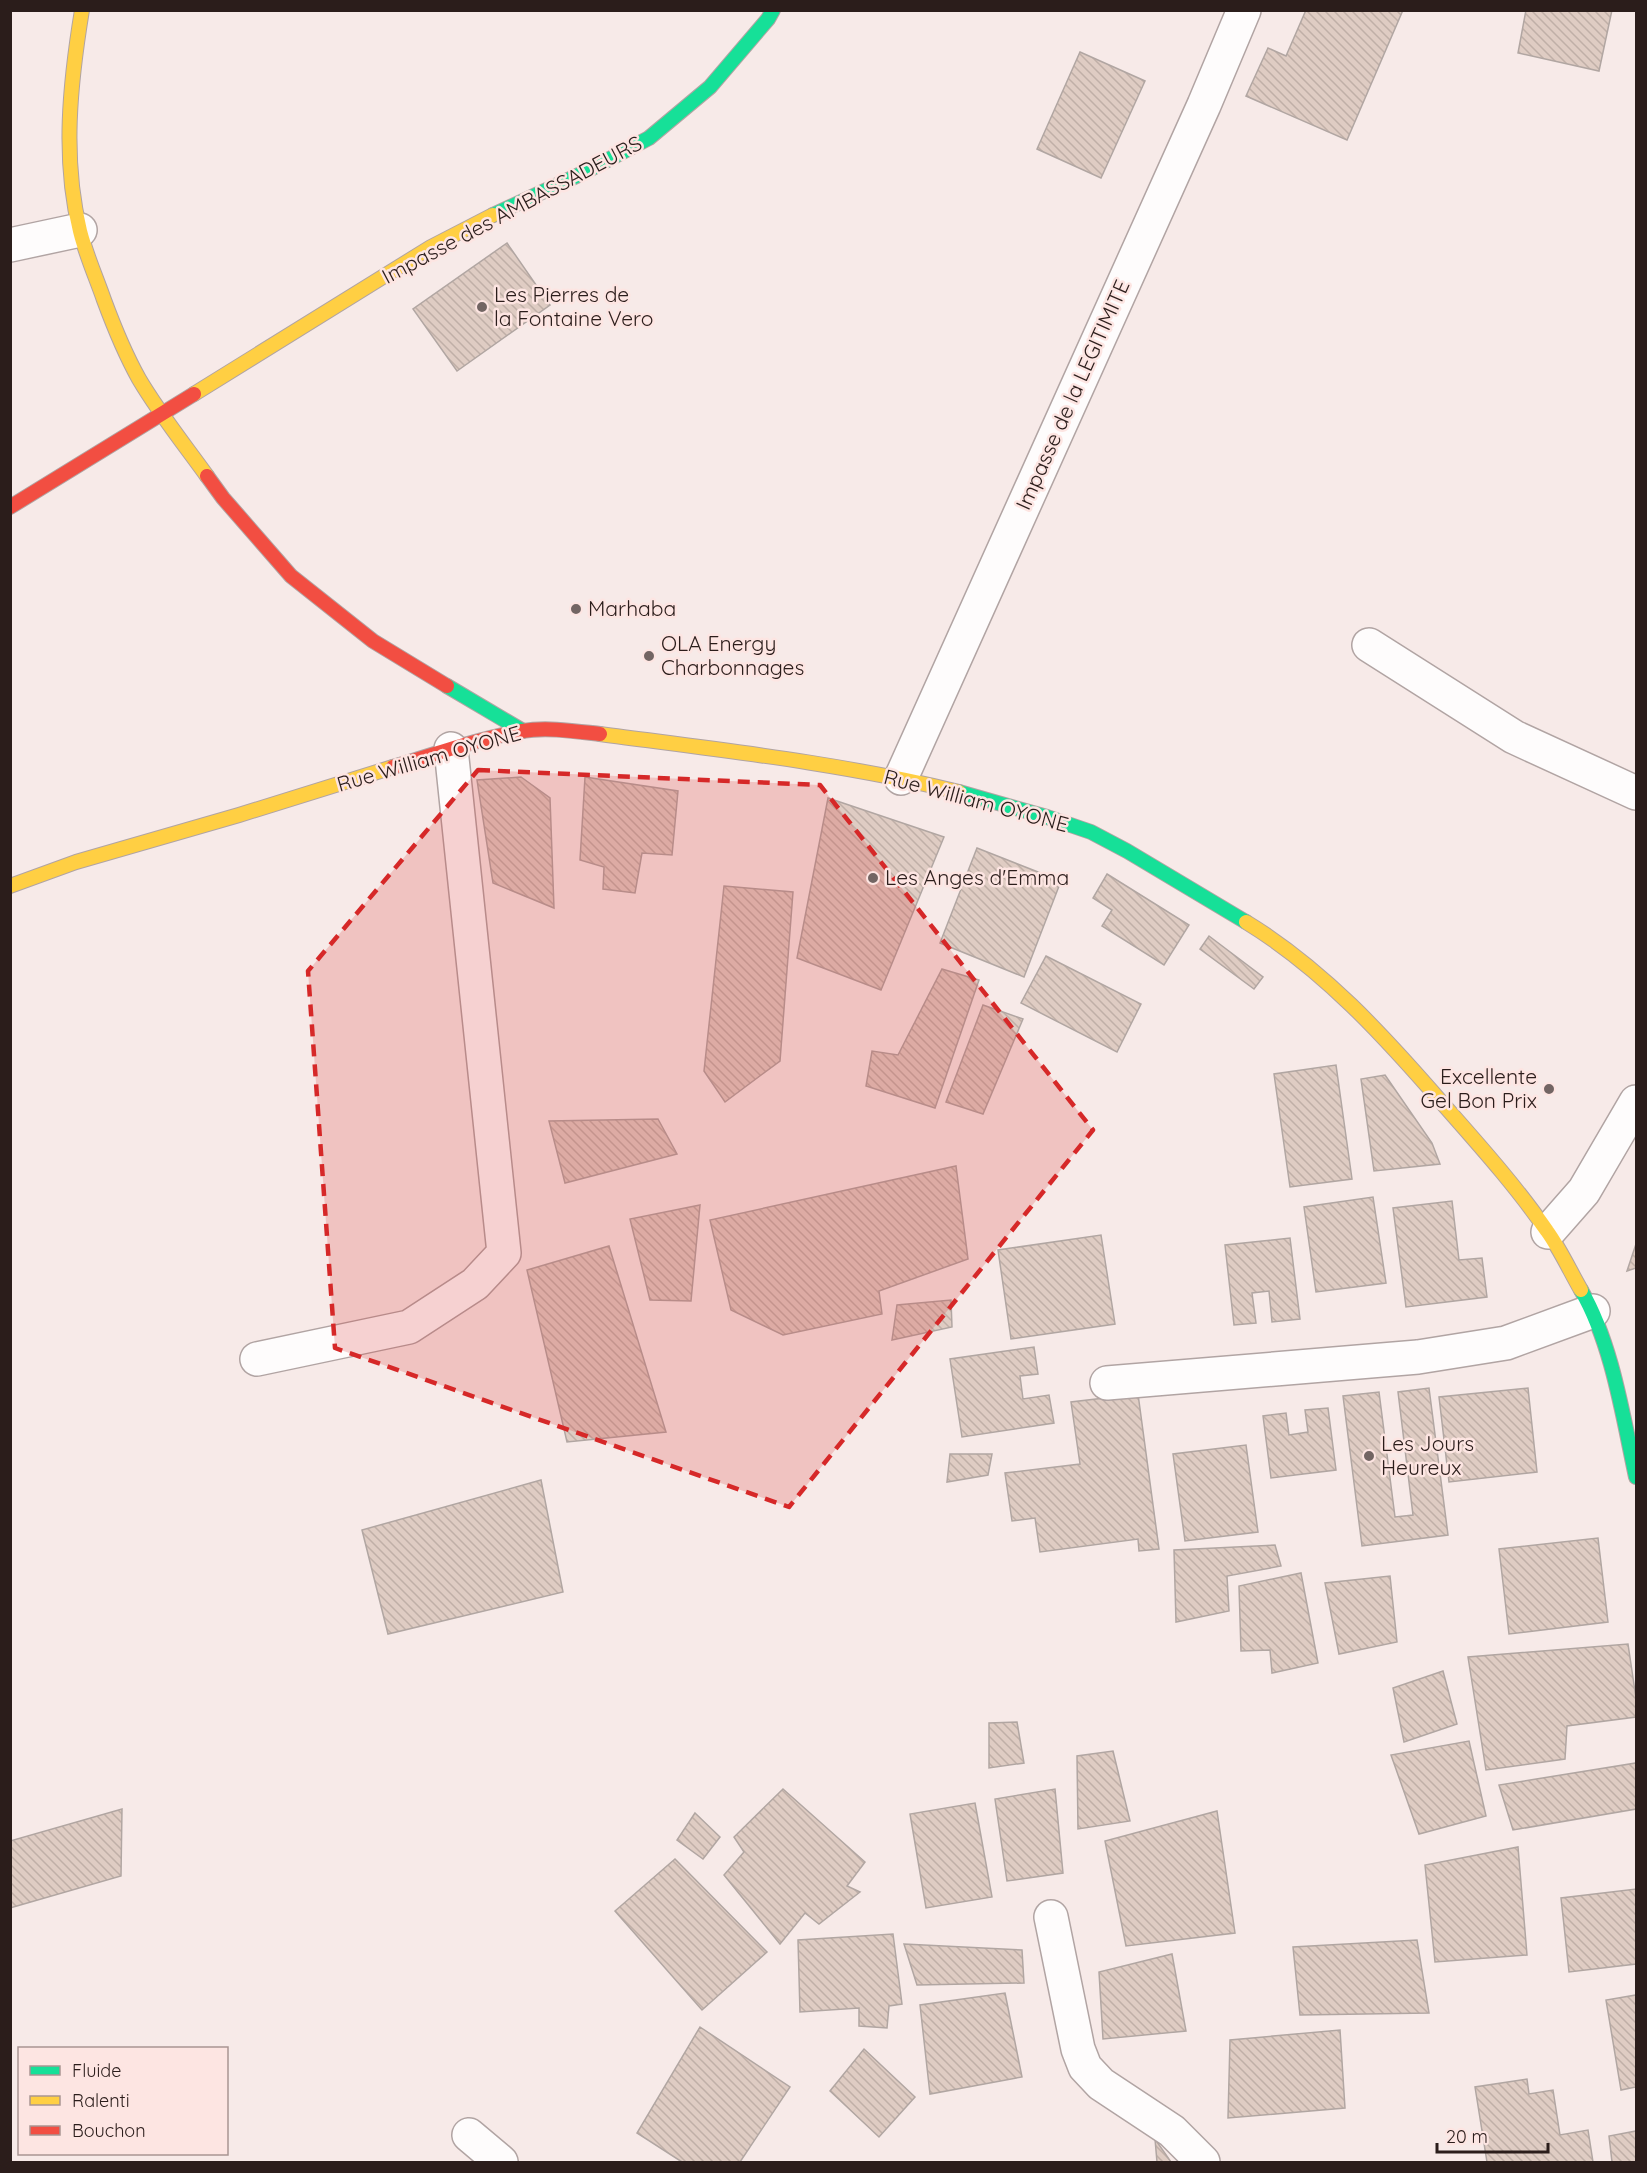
<svg xmlns="http://www.w3.org/2000/svg" width="1647" height="2173" font-family="Quicksand,sans-serif">
	<style>
		.building { fill: url(#building-back-hatch); stroke: #b1a6a2; stroke-width: 1.5 }
		.lines { fill: none; stroke-linecap: round; stroke-linejoin: round }
		.street-casing { stroke: #b1a4a3; stroke-width: 36 }
		.fast-casing { stroke: #b1a4a3; stroke-width: 16 }
		.slow-casing { stroke: #b1a4a3; stroke-width: 16 }
		.jam-casing { stroke: #b1a4a3; stroke-width: 16 }
		.street { stroke: #fefcfc; stroke-width: 33 }
		.fast { stroke: #16e098; stroke-width: 14 }
		.slow { stroke: #ffcf43; stroke-width: 14 }
		.jam { stroke: #f24e42; stroke-width: 14 }
		.marked { fill: #d62828; fill-opacity: 0.2; stroke: #d62828; stroke-width: 4.5; stroke-dasharray: 12 8; stroke-linejoin: round }
		.poi-dot { fill: #726563; stroke: #fde5e2; stroke-width: 2 }
		.labels { text-anchor: middle; stroke-width: 5; stroke-linejoin: round; paint-order: stroke }
		.street-label { font-size: 21px; fill: #2b1d1b; stroke: #fde5e2 }
		.poi-label { font-size: 21px; fill: #2b1d1b; stroke: #fde5e2; text-anchor: start }
	</style>
	<defs>
		<pattern id="building-back-hatch" width="6" height="6" patternUnits="userSpaceOnUse" patternTransform="scale(1.5)"><rect width="6" height="6" fill="#dfccc3"/><path d="M-1 5l2 2M0 0l6 6M5-1l2 2" fill="none" stroke="#c0afa7"/></pattern>
	</defs>
	<rect width="100%" height="100%" fill="#f7eae8"/>
	<!-- building -->
	<g class="building">
		<polygon points="1306,10 1403,10 1347,140 1246,96 1268,48 1286,56"/>
		<polygon points="1526,10 1612,10 1599,71 1518,53"/>
		<polygon points="1080,52 1145,81 1101,178 1037,149"/>
		<polygon points="507,243 550,305 457,371 413,309"/>
		<polygon points="521,777 550,798 554,908 493,883 477,780"/>
		<polygon points="585,777 678,791 672,855 642,853 635,893 603,889 604,867 580,860"/>
		<polygon points="828,798 944,837 881,990 797,958"/>
		<polygon points="977,848 1061,881 1024,977 940,943"/>
		<polygon points="1107,874 1189,925 1164,965 1102,926 1112,910 1093,898"/>
		<polygon points="724,886 793,892 780,1061 725,1102 704,1071"/>
		<polygon points="1209,936 1263,977 1254,989 1200,949"/>
		<polygon points="1046,956 1141,1004 1117,1052 1021,1003"/>
		<polygon points="942,969 979,980 935,1108 866,1086 872,1051 898,1055"/>
		<polygon points="983,1005 1023,1019 983,1114 946,1102"/>
		<polygon points="1336,1065 1352,1179 1290,1187 1274,1074"/>
		<polygon points="1385,1075 1432,1143 1440,1164 1374,1171 1361,1079"/>
		<polygon points="658,1119 677,1154 565,1183 549,1121"/>
		<polygon points="956,1166 968,1259 879,1291 882,1314 783,1335 731,1310 710,1220"/>
		<polygon points="1373,1197 1386,1283 1316,1292 1304,1207"/>
		<polygon points="1452,1201 1459,1260 1482,1258 1487,1297 1406,1307 1393,1208"/>
		<polygon points="700,1205 691,1301 650,1300 630,1219"/>
		<polygon points="1101,1235 1115,1324 1011,1339 998,1250"/>
		<polygon points="1290,1238 1300,1319 1272,1322 1269,1291 1252,1293 1256,1323 1234,1325 1225,1245"/>
		<polygon points="1636,1244 1636,1268 1627,1271"/>
		<polygon points="609,1246 666,1432 567,1442 527,1270"/>
		<polygon points="951,1300 952,1327 892,1340 897,1305"/>
		<polygon points="1034,1347 1038,1374 1020,1376 1023,1399 1049,1395 1054,1423 962,1437 950,1359"/>
		<polygon points="1429,1388 1448,1535 1362,1546 1343,1396 1379,1392 1395,1517 1413,1515 1398,1392"/>
		<polygon points="1528,1388 1537,1472 1449,1482 1439,1397"/>
		<polygon points="1138,1394 1159,1549 1139,1551 1138,1539 1040,1552 1035,1518 1012,1521 1005,1473 1080,1464 1071,1402"/>
		<polygon points="1328,1408 1336,1470 1271,1478 1263,1416 1286,1413 1289,1435 1308,1432 1305,1410"/>
		<polygon points="1246,1445 1258,1532 1185,1541 1173,1454"/>
		<polygon points="950,1454 992,1454 988,1475 947,1482"/>
		<polygon points="541,1480 563,1592 388,1634 362,1530"/>
		<polygon points="1598,1538 1608,1622 1509,1634 1499,1549"/>
		<polygon points="1275,1545 1281,1566 1227,1576 1229,1611 1176,1622 1174,1550"/>
		<polygon points="1301,1573 1318,1663 1272,1673 1270,1650 1241,1651 1239,1586"/>
		<polygon points="1390,1576 1397,1642 1339,1654 1325,1583"/>
		<polygon points="1628,1644 1636,1698 1636,1717 1567,1726 1565,1759 1486,1770 1468,1657"/>
		<polygon points="1443,1671 1457,1724 1404,1742 1393,1688"/>
		<polygon points="1017,1722 1024,1763 989,1768 989,1723"/>
		<polygon points="1469,1741 1486,1816 1419,1834 1391,1755"/>
		<polygon points="1113,1751 1130,1821 1078,1829 1077,1756"/>
		<polygon points="1636,1763 1636,1809 1513,1830 1499,1785"/>
		<polygon points="783,1789 865,1862 847,1886 860,1892 819,1924 805,1913 780,1944 724,1875 744,1852 734,1837"/>
		<polygon points="1055,1789 1063,1873 1007,1881 995,1799"/>
		<polygon points="975,1803 992,1897 926,1908 910,1814"/>
		<polygon points="122,1809 121,1876 10,1908 10,1841"/>
		<polygon points="1217,1811 1235,1933 1126,1946 1105,1841"/>
		<polygon points="695,1813 720,1837 703,1859 677,1840"/>
		<polygon points="1518,1847 1527,1955 1435,1962 1425,1865"/>
		<polygon points="675,1859 767,1952 702,2010 615,1911"/>
		<polygon points="1636,1889 1636,1964 1569,1972 1561,1898"/>
		<polygon points="893,1934 902,2004 889,2006 887,2028 859,2026 859,2008 800,2012 798,1940"/>
		<polygon points="1417,1940 1429,2013 1300,2015 1293,1947"/>
		<polygon points="904,1944 1022,1950 1024,1983 917,1985"/>
		<polygon points="1172,1954 1186,2031 1103,2039 1099,1972"/>
		<polygon points="1005,1993 1022,2077 930,2094 920,2005"/>
		<polygon points="1636,1995 1636,2087 1621,2090 1606,2000"/>
		<polygon points="700,2027 790,2087 740,2162 682,2162 637,2133"/>
		<polygon points="1340,2030 1345,2108 1228,2118 1230,2040"/>
		<polygon points="864,2049 915,2097 879,2137 830,2091"/>
		<polygon points="1527,2079 1529,2094 1553,2090 1560,2135 1588,2130 1593,2162 1487,2162 1475,2087"/>
		<polygon points="1636,2131 1636,2162 1612,2162 1609,2136"/>
		<polygon points="1155,2139 1171,2162 1157,2162"/>
	</g>
	<g class="lines">
		<!-- street casing -->
		<g class="street-casing">
			<g id="street">
				<polyline points="10,245 80,230"/>
				<polyline points="1369,645 1514,737 1636,793"/>
				<polyline points="901,778 1204,105 1244,10"/>
				<polyline points="1548,1232 1584,1191 1636,1102"/>
				<polyline points="257,1359 409,1327 475,1284 504,1253 451,749"/>
				<polyline points="1107,1383 1418,1357 1506,1343 1593,1311"/>
				<polyline points="1051,1917 1078,2049 1085,2067 1101,2084 1172,2131 1203,2162"/>
				<polyline points="469,2135 501,2162"/>
			</g>
		</g>
		<!-- fast casing -->
		<g class="fast-casing">
			<g id="fast">
				<polyline points="493,215 585,172 649,138 710,87 768,19 773,10"/>
				<polyline points="447,686 523,731"/>
				<polyline points="959,792 1047,817 1091,832 1127,851 1246,922"/>
				<path d="M1581,1290c31,53 42,127 55,187"/>
			</g>
		</g>
		<!-- slow casing -->
		<g class="slow-casing">
			<g id="slow">
				<path d="M82,10c-12,73 -20,149 -2,221 6,24 16,46 24,69 10,27 21,54 35,79 20,34 45,65 68,97"/>
				<polyline points="194,394 431,247 493,215"/>
				<path d="M600,734c120,16 241,29 359,58"/>
				<polyline points="10,886 76,862 239,815 393,767"/>
				<path d="M1246,922c77,47 138,114 197,182 36,41 73,82 104,127 13,18 23,40 34,59"/>
			</g>
		</g>
		<!-- jam casing -->
		<g class="jam-casing">
			<g id="jam">
				<polyline points="207,476 223,498 291,576 373,641 447,686"/>
				<polyline points="10,507 194,394"/>
				<path d="M393,767c42,-13 85,-28 129,-36 25,-4 52,0 78,3"/>
			</g>
		</g>
		<!-- street -->
		<use href="#street" class="street"/>
		<!-- fast -->
		<use href="#fast" class="fast"/>
		<!-- slow -->
		<use href="#slow" class="slow"/>
		<!-- jam -->
		<use href="#jam" class="jam"/>
	</g>
	<!-- marked area -->
	<path class="marked" d="M478,770l342,15 273,345 -304,377 -454,-159 -27,-377z"/>
	<!-- markers -->
	<g class="poi-dot">
		<circle cx="482" cy="307" r="6"/>
		<circle cx="576" cy="609" r="6"/>
		<circle cx="649" cy="656" r="6"/>
		<circle cx="873" cy="878" r="6"/>
		<circle cx="1549" cy="1089" r="6"/>
		<circle cx="1369" cy="1456" r="6"/>
	</g>
	<g class="labels">
		<!-- street labels -->
		<g class="street-label">
			<text transform="translate(512 210) rotate(-28)" y="7">Impasse des AMBASSADEURS</text>
			<text transform="translate(1073 395) rotate(-66)" y="7">Impasse de la LEGITIMITE</text>
			<text transform="translate(429 759) rotate(-16)" y="7">Rue William OYONE</text>
			<text transform="translate(976 801) rotate(15)" y="7">Rue William OYONE</text>
		</g>
		<!-- poi labels -->
		<g class="poi-label">
			<text x="494" y="302">Les Pierres de<tspan x="494" dy="24">la Fontaine Vero</tspan></text>
			<text x="588" y="616">Marhaba</text>
			<text x="661" y="651">OLA Energy<tspan x="661" dy="24">Charbonnages</tspan></text>
			<text x="885" y="885">Les Anges d'Emma</text>
			<text x="1537" y="1084" text-anchor="end">Excellente<tspan x="1537" dy="24">Gel Bon Prix</tspan></text>
			<text x="1381" y="1451">Les Jours<tspan x="1381" dy="24">Heureux</tspan></text>
		</g>
	</g>
	<!-- border -->
	<rect width="1647" height="2173" fill="none" stroke="#2b1d1b" stroke-width="24"/>
	<!-- legend -->
	<rect x="18" y="2047" width="210" height="108" fill="#fde5e2" stroke="#a99592" stroke-width="1.5"/>
	<rect x="30" y="2066" width="30" height="9" fill="#16e098" stroke="#a99592" stroke-width="1.5"/>
	<text x="72" y="2077" font-size="18" fill="#2b1d1b">Fluide</text>
	<rect x="30" y="2096" width="30" height="9" fill="#ffcf43" stroke="#a99592" stroke-width="1.5"/>
	<text x="72" y="2107" font-size="18" fill="#2b1d1b">Ralenti</text>
	<rect x="30" y="2126" width="30" height="9" fill="#f24e42" stroke="#a99592" stroke-width="1.5"/>
	<text x="72" y="2137" font-size="18" fill="#2b1d1b">Bouchon</text>
	<!-- scale -->
	<path d="M1437 2143v9h111v-9" fill="none" stroke="#2b1d1b" stroke-width="3"/>
	<text x="1446" y="2143" font-size="18" fill="#2b1d1b" stroke="#fde5e2" stroke-width="4.5" paint-order="stroke">20 m</text>
</svg>
